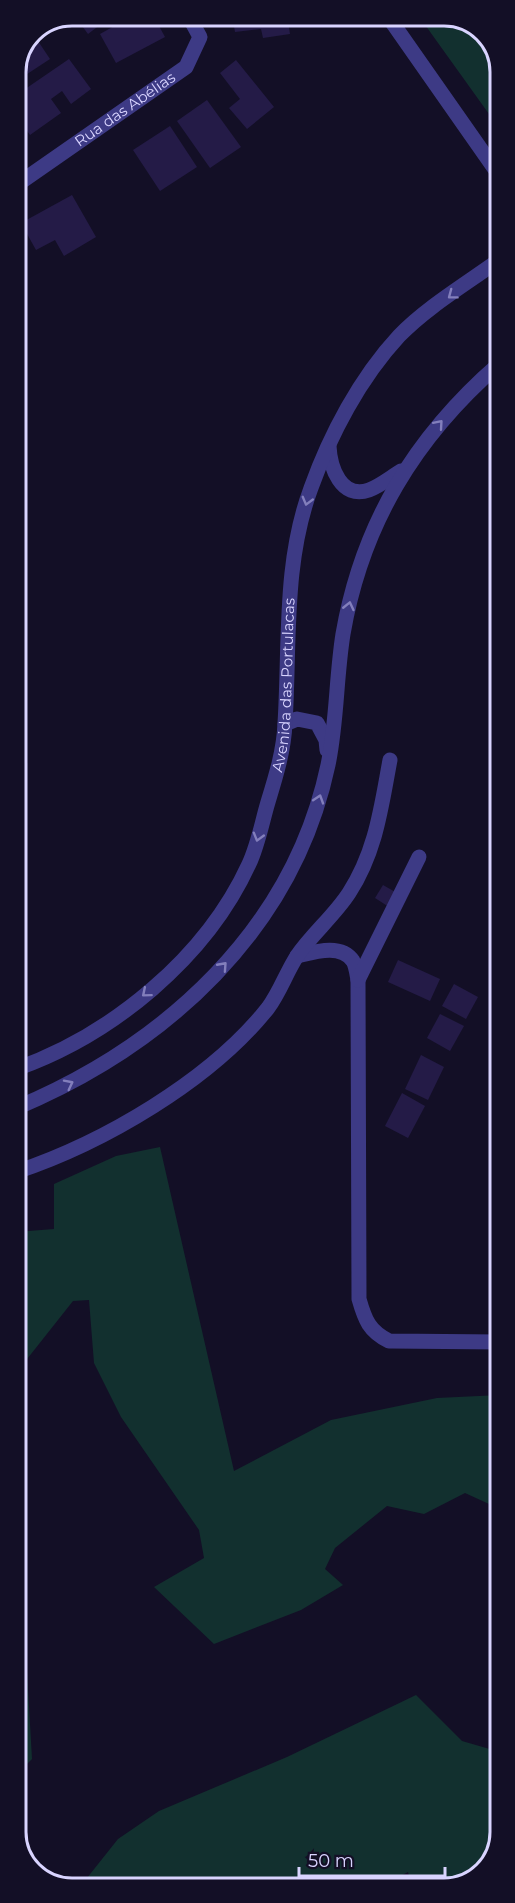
<svg xmlns="http://www.w3.org/2000/svg" width="515" height="1903" font-family="Montserrat,sans-serif">
	<style>
		.green { fill: #12302f }
		.building { fill: #241b47 }
		.lines { fill: none; stroke-linecap: round; stroke-linejoin: round }
		.minor { stroke: #3d3a85; stroke-width: 15 }
		.oneway { stroke: #837fbc }
		.labels { text-anchor: middle; stroke-width: 4.5; stroke-linejoin: round; paint-order: stroke }
		.street-label { font-size: 15px; fill: #d9d4ff; stroke: #130f26 }
		.rim { fill: none; stroke: #d9d4ff; stroke-width: 3 }
	</style>
	<rect width="100%" height="100%" fill="#130f26"/>
	<!-- green -->
	<g class="green">
		<path d="M418,15c10,0 23,-2 33,1 57,14 48,66 48,112z"/>
		<polygon points="160,1147 234,1471 331,1420 437,1398 500,1395 500,1509 465,1493 424,1514 387,1506 335,1548 325,1569 343,1585 301,1610 214,1644 154,1587 204,1558 199,1530 121,1417 94,1363 89,1300 73,1301 16,1373 16,1232 54,1229 54,1184 116,1156"/>
		<polygon points="16,1609 27,1671 32,1759 16,1775"/>
		<polygon points="416,1695 462,1741 500,1752 500,1831 488,1866 455,1887 412,1887 408,1872 380,1887 79,1888 118,1839 159,1811 287,1757"/>
	</g>
	<!-- building -->
	<g class="building">
		<polygon points="74,15 113,15 88,34"/>
		<polygon points="134,15 153,15 165,37 116,63 100,34"/>
		<polygon points="232,15 287,15 290,34 263,38 261,29 235,32"/>
		<polygon points="32,32 50,59 15,82 15,72"/>
		<polygon points="69,59 91,89 71,104 62,91 51,99 61,113 30,135 15,114 15,96"/>
		<polygon points="236,60 274,107 247,129 229,108 240,99 220,73"/>
		<polygon points="207,100 241,147 210,168 177,121"/>
		<polygon points="170,126 197,167 160,191 133,150"/>
		<polygon points="72,195 96,237 64,256 55,240 36,250 21,223"/>
		<polygon points="383,885 397,893 389,907 375,898"/>
		<polygon points="398,960 440,979 430,1001 388,982"/>
		<polygon points="454,984 478,997 466,1019 442,1006"/>
		<polygon points="440,1014 464,1026 450,1051 427,1038"/>
		<polygon points="421,1055 444,1067 428,1100 405,1089"/>
		<polygon points="402,1093 425,1106 408,1138 385,1126"/>
	</g>
	<g class="lines">
		<!-- minor -->
		<g class="minor">
			<polyline points="387,15 499,175"/>
			<path id="s1" d="M15,186l171,-119 14,-30 -12,-22"/>
			<path d="M329,446c1,21 12,54 40,44 11,-4 22,-13 32,-19"/>
			<polyline points="285,724 297,719 317,723 326,740 327,750"/>
			<path d="M297,956c17,-4 44,-13 56,5 3,5 4,14 5,19l1,319c6,21 10,32 30,42l111,1"/>
			<polyline points="358,980 419,857"/>
			<path id="s2" d="M16,1069c96,-34 190,-111 233,-205 9,-19 13,-42 19,-62 8,-26 16,-52 17,-79 5,-78 -2,-160 26,-235 19,-53 49,-110 88,-152 28,-29 67,-52 100,-76"/>
			<path d="M16,1108c150,-63 277,-178 312,-343 9,-43 8,-87 15,-131 19,-110 72,-197 156,-270"/>
			<path d="M16,1172c87,-29 194,-91 252,-164 12,-16 18,-35 29,-52 15,-22 37,-40 52,-63 27,-42 32,-85 41,-133"/>
		</g>
	</g>
	<!-- one-way arrows -->
	<defs><path id="oneway-chevron" d="M-2-3.5L2.5 0L-2 3.5" fill="none" stroke-width="1.6" stroke-linecap="round" stroke-linejoin="round" transform="scale(1.5)"/></defs>
	<g class="oneway">
		<use href="#oneway-chevron" transform="translate(452 295) rotate(143)"/>
		<use href="#oneway-chevron" transform="translate(439 424) rotate(-49)"/>
		<use href="#oneway-chevron" transform="translate(307 501) rotate(105)"/>
		<use href="#oneway-chevron" transform="translate(349 606) rotate(-77)"/>
		<use href="#oneway-chevron" transform="translate(319 799) rotate(-72)"/>
		<use href="#oneway-chevron" transform="translate(258 837) rotate(106)"/>
		<use href="#oneway-chevron" transform="translate(223 966) rotate(-48)"/>
		<use href="#oneway-chevron" transform="translate(146 993) rotate(140)"/>
		<use href="#oneway-chevron" transform="translate(69 1084) rotate(-27)"/>
	</g>
	<g class="labels">
		<!-- street labels -->
		<g class="street-label">
			<text dy="5" stroke="none"><textPath href="#s1" startOffset="134">Rua das Abélias</textPath></text>
			<text dy="5" stroke="none"><textPath href="#s2" startOffset="502">Avenida das Portulacas</textPath></text>
		</g>
	</g>
	<!-- crop -->
	<path d="M0 0H515V1903H0ZM72 26H444A46 46 0 0 1 490 72V1832A46 46 0 0 1 444 1878H72A46 46 0 0 1 26 1832V72A46 46 0 0 1 72 26Z" fill="#130f26" fill-rule="evenodd"/>
	<path class="rim" d="M72 26H444A46 46 0 0 1 490 72V1832A46 46 0 0 1 444 1878H72A46 46 0 0 1 26 1832V72A46 46 0 0 1 72 26Z"/>
	<!-- scale -->
	<path d="M299 1867v9h146v-9" fill="none" stroke="#d9d4ff" stroke-width="3"/>
	<text x="308" y="1867" font-size="18" fill="#d9d4ff" stroke="#130f26" stroke-width="4.5" paint-order="stroke">50 m</text>
</svg>
